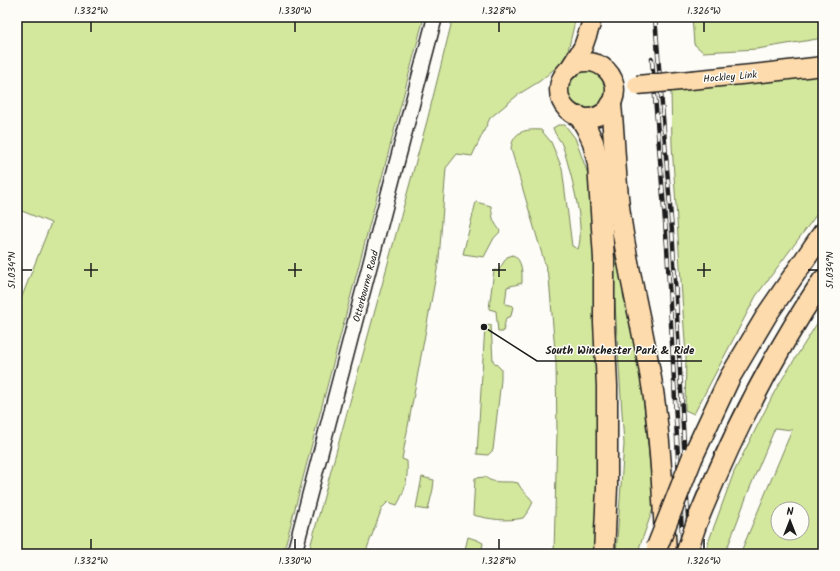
<svg xmlns="http://www.w3.org/2000/svg" width="840" height="571" font-family="Kalam,sans-serif">
	<style>
		.green { fill: #d3e89d; stroke: #78825c; fill-rule: evenodd }
		.lines { fill: none; stroke-linecap: round; stroke-linejoin: round }
		.tertiary-casing { stroke: #1c1c1c; stroke-width: 17 }
		.primary-casing { stroke: #1c1c1c; stroke-width: 21 }
		.motorway-casing { stroke: #1c1c1c; stroke-width: 23 }
		.tertiary { stroke: #fdfcf7; stroke-width: 14 }
		.primary { stroke: #fedbac; stroke-width: 18 }
		.motorway { stroke: #fedbac; stroke-width: 20 }
		.rail-casing { stroke: #1c1c1c; stroke-width: 4.5 }
		.rail { stroke: #fdfcf7; stroke-width: 3; stroke-dasharray: 9; stroke-linecap: butt }
		.primary-bridge-casing { stroke: #1c1c1c; stroke-width: 21; stroke-linecap: butt }
		.motorway-bridge-casing { stroke: #1c1c1c; stroke-width: 23; stroke-linecap: butt }
		.primary-bridge { stroke: #fedbac; stroke-width: 18 }
		.motorway-bridge { stroke: #fedbac; stroke-width: 20 }
		.ticks { fill: none; stroke: #1c1c1c; stroke-width: 1.5 }
		.labels { text-anchor: middle; stroke-width: 3; stroke-linejoin: round; paint-order: stroke }
		.street-label { font-size: 10px; fill: #1c1c1c; stroke: #fdfcf7 }
		.leader { fill: none; stroke: #1c1c1c; stroke-width: 1.5 }
		.callout-dot { fill: #1c1c1c; stroke: #fdfcf7; stroke-width: 1.5 }
		.callout-label { font-size: 11px; text-anchor: middle; font-weight: bold; fill: #1c1c1c; stroke: #fdfcf7; stroke-width: 3; stroke-linejoin: round; paint-order: stroke }
		.neatline { fill: none; stroke: #1c1c1c; stroke-width: 1.5 }
		.ticks-label { font-size: 10px; text-anchor: middle; fill: #1c1c1c }
	</style>
	<rect width="100%" height="100%" fill="#fdfcf7"/>
	<filter id="ink" filterUnits="userSpaceOnUse"><feTurbulence type="fractalNoise" baseFrequency=".025" numOctaves="2"/><feDisplacementMap in="SourceGraphic" scale="8" xChannelSelector="R" yChannelSelector="G"/><feConvolveMatrix kernelMatrix="1 2 1 2 8 2 1 2 1" color-interpolation-filters="sRGB"/></filter>
	<g filter="url(#ink)">
		<!-- green -->
		<g class="green">
			<polygon points="17,17 424,17 283,554 17,554 17,309 51,223 17,209"/>
			<path d="M453,17h123l-10,42 -26,22 -21,13 -29,24 -18,38 -15,-2 -11,14 -7,91 -37,200 5,2c1,18 -1,28 -10,44l-9,-3 -6,6 -17,46h-53l-3,-3 118,-430z"/>
			<polygon points="692,17 823,17 823,38 757,49 703,52 694,44"/>
			<circle cx="588" cy="91" r="20"/>
			<polygon points="823,73 823,206 756,296 694,414 685,410 686,357 672,145 671,89"/>
			<path d="M558,125h7l10,13 13,36 3,19 7,89 -1,272h-43l3,-122 -1,-69 -7,-85 -38,-129c2,-18 14,-20 30,-19l10,12 11,26 10,78 6,3c8,-22 -8,-79 -15,-102 -2,-7 -8,-11 -10,-19z"/>
			<path d="M476,202l15,4c1,6 1,12 4,17 2,4 4,5 5,9l-6,6 -10,19 -21,-3z"/>
			<polygon points="618,239 625,294 642,386 654,506 637,554 616,554 624,444 611,242"/>
			<path d="M513,255c10,6 9,17 9,28l-15,4 -2,17 8,2 -2,10 -5,2 -3,14h-5l-2,-21 -7,-2 5,-39 4,1 9,-14z"/>
			<path d="M823,314v240h-83l52,-124 -17,-2 -26,62 -24,64h-21l30,-82 42,-83zM778,509h24v24h-24z"/>
			<polygon points="491,325 493,361 501,369 501,380 493,450 488,455 477,454 485,326"/>
			<polygon points="422,477 434,480 433,489 428,510 416,508"/>
			<path d="M485,477c9,8 22,3 33,6 4,9 10,11 15,19l-4,8 -6,8c-17,4 -34,1 -50,-3l2,-37z"/>
			<polygon points="468,537 477,540 483,543 481,554 464,554"/>
		</g>
		<g class="lines">
			<!-- tertiary casing -->
			<g class="tertiary-casing">
				<polyline id="tertiary" points="294,554 435,17"/>
			</g>
			<!-- primary casing -->
			<g class="primary-casing">
				<g id="primary">
					<circle cx="587" cy="90" r="28"/>
					<polyline points="569,69 583,47 591,24"/>
					<polyline points="670,82 771,72 823,66"/>
				</g>
			</g>
			<!-- motorway casing -->
			<g class="motorway-casing">
				<g id="motorway">
					<path d="M611,105c4,37 4,73 9,109 8,60 24,117 33,177 8,54 10,109 13,163"/>
					<polyline points="580,117 586,127 593,142 598,164 604,259 604,322 607,386 607,487 604,554"/>
					<polyline points="693,456 730,377 768,313 823,233"/>
					<path d="M697,522c34,-85 75,-166 126,-242"/>
				</g>
			</g>
			<!-- tertiary -->
			<use href="#tertiary" class="tertiary"/>
			<!-- primary -->
			<use href="#primary" class="primary"/>
			<!-- motorway -->
			<use href="#motorway" class="motorway"/>
			<!-- rail casing -->
			<g class="rail-casing">
				<g id="rail">
					<polyline points="655,17 673,244 690,554"/>
					<polyline points="652,59 667,246 683,554"/>
				</g>
			</g>
			<!-- rail -->
			<use href="#rail" class="rail"/>
			<!-- primary-bridge casing -->
			<g class="primary-bridge-casing">
				<polyline id="primary-bridge" points="637,85 670,82"/>
			</g>
			<!-- motorway-bridge casing -->
			<g class="motorway-bridge-casing">
				<g id="motorway-bridge">
					<polyline points="657,547 693,456"/>
					<polyline points="686,554 697,522"/>
				</g>
			</g>
			<!-- primary-bridge -->
			<use href="#primary-bridge" class="primary-bridge"/>
			<!-- motorway-bridge -->
			<use href="#motorway-bridge" class="motorway-bridge"/>
		</g>
	</g>
	<!-- ticks -->
	<path class="ticks" d="M91,22v10M295,22v10M499,22v10M704,22v10M91,263v14M295,263v14M499,263v14M704,263v14M22,270h10M84,270h14M288,270h14M492,270h14M697,270h14M808,270h10M91,539v10M295,539v10M499,539v10M704,539v10"/>
	<g class="labels">
		<!-- street labels -->
		<g class="street-label">
			<text transform="translate(730 76) rotate(-5)" y="4">Hockley Link</text>
			<text transform="translate(365 286) rotate(-75)" y="4">Otterbourne Road</text>
		</g>
	</g>
	<!-- callouts -->
	<path class="leader" d="M484 327L537 361H702"/>
	<circle class="callout-dot" cx="484" cy="327" r="4"/>
	<g class="callout-label">
		<text x="620" y="354">South Winchester Park &amp; Ride</text>
	</g>
	<!-- margin -->
	<rect width="840" height="571" fill="none" stroke="#fdfcf7" stroke-width="44"/>
	<!-- north arrow -->
	<g transform="translate(790 521)"><circle r="19" fill="#fdfcf7" stroke="#a3a29f"/>
	<path d="M0-3L7 15L0 10L-7 15Z" fill="#1c1c1c"/>
	<text y="-6" font-size="11" font-weight="bold" text-anchor="middle" fill="#1c1c1c">N</text>
	</g>
	<rect x="22" y="22" width="796" height="527" class="neatline"/>
	<g class="ticks-label">
		<text x="91" y="14">1.332°W</text>
		<text x="295" y="14">1.330°W</text>
		<text x="499" y="14">1.328°W</text>
		<text x="704" y="14">1.326°W</text>
		<text transform="translate(11 270) rotate(-90)" y="4">51.034°N</text>
		<text transform="translate(829 270) rotate(-90)" y="4">51.034°N</text>
		<text x="91" y="564">1.332°W</text>
		<text x="295" y="564">1.330°W</text>
		<text x="499" y="564">1.328°W</text>
		<text x="704" y="564">1.326°W</text>
	</g>
</svg>
